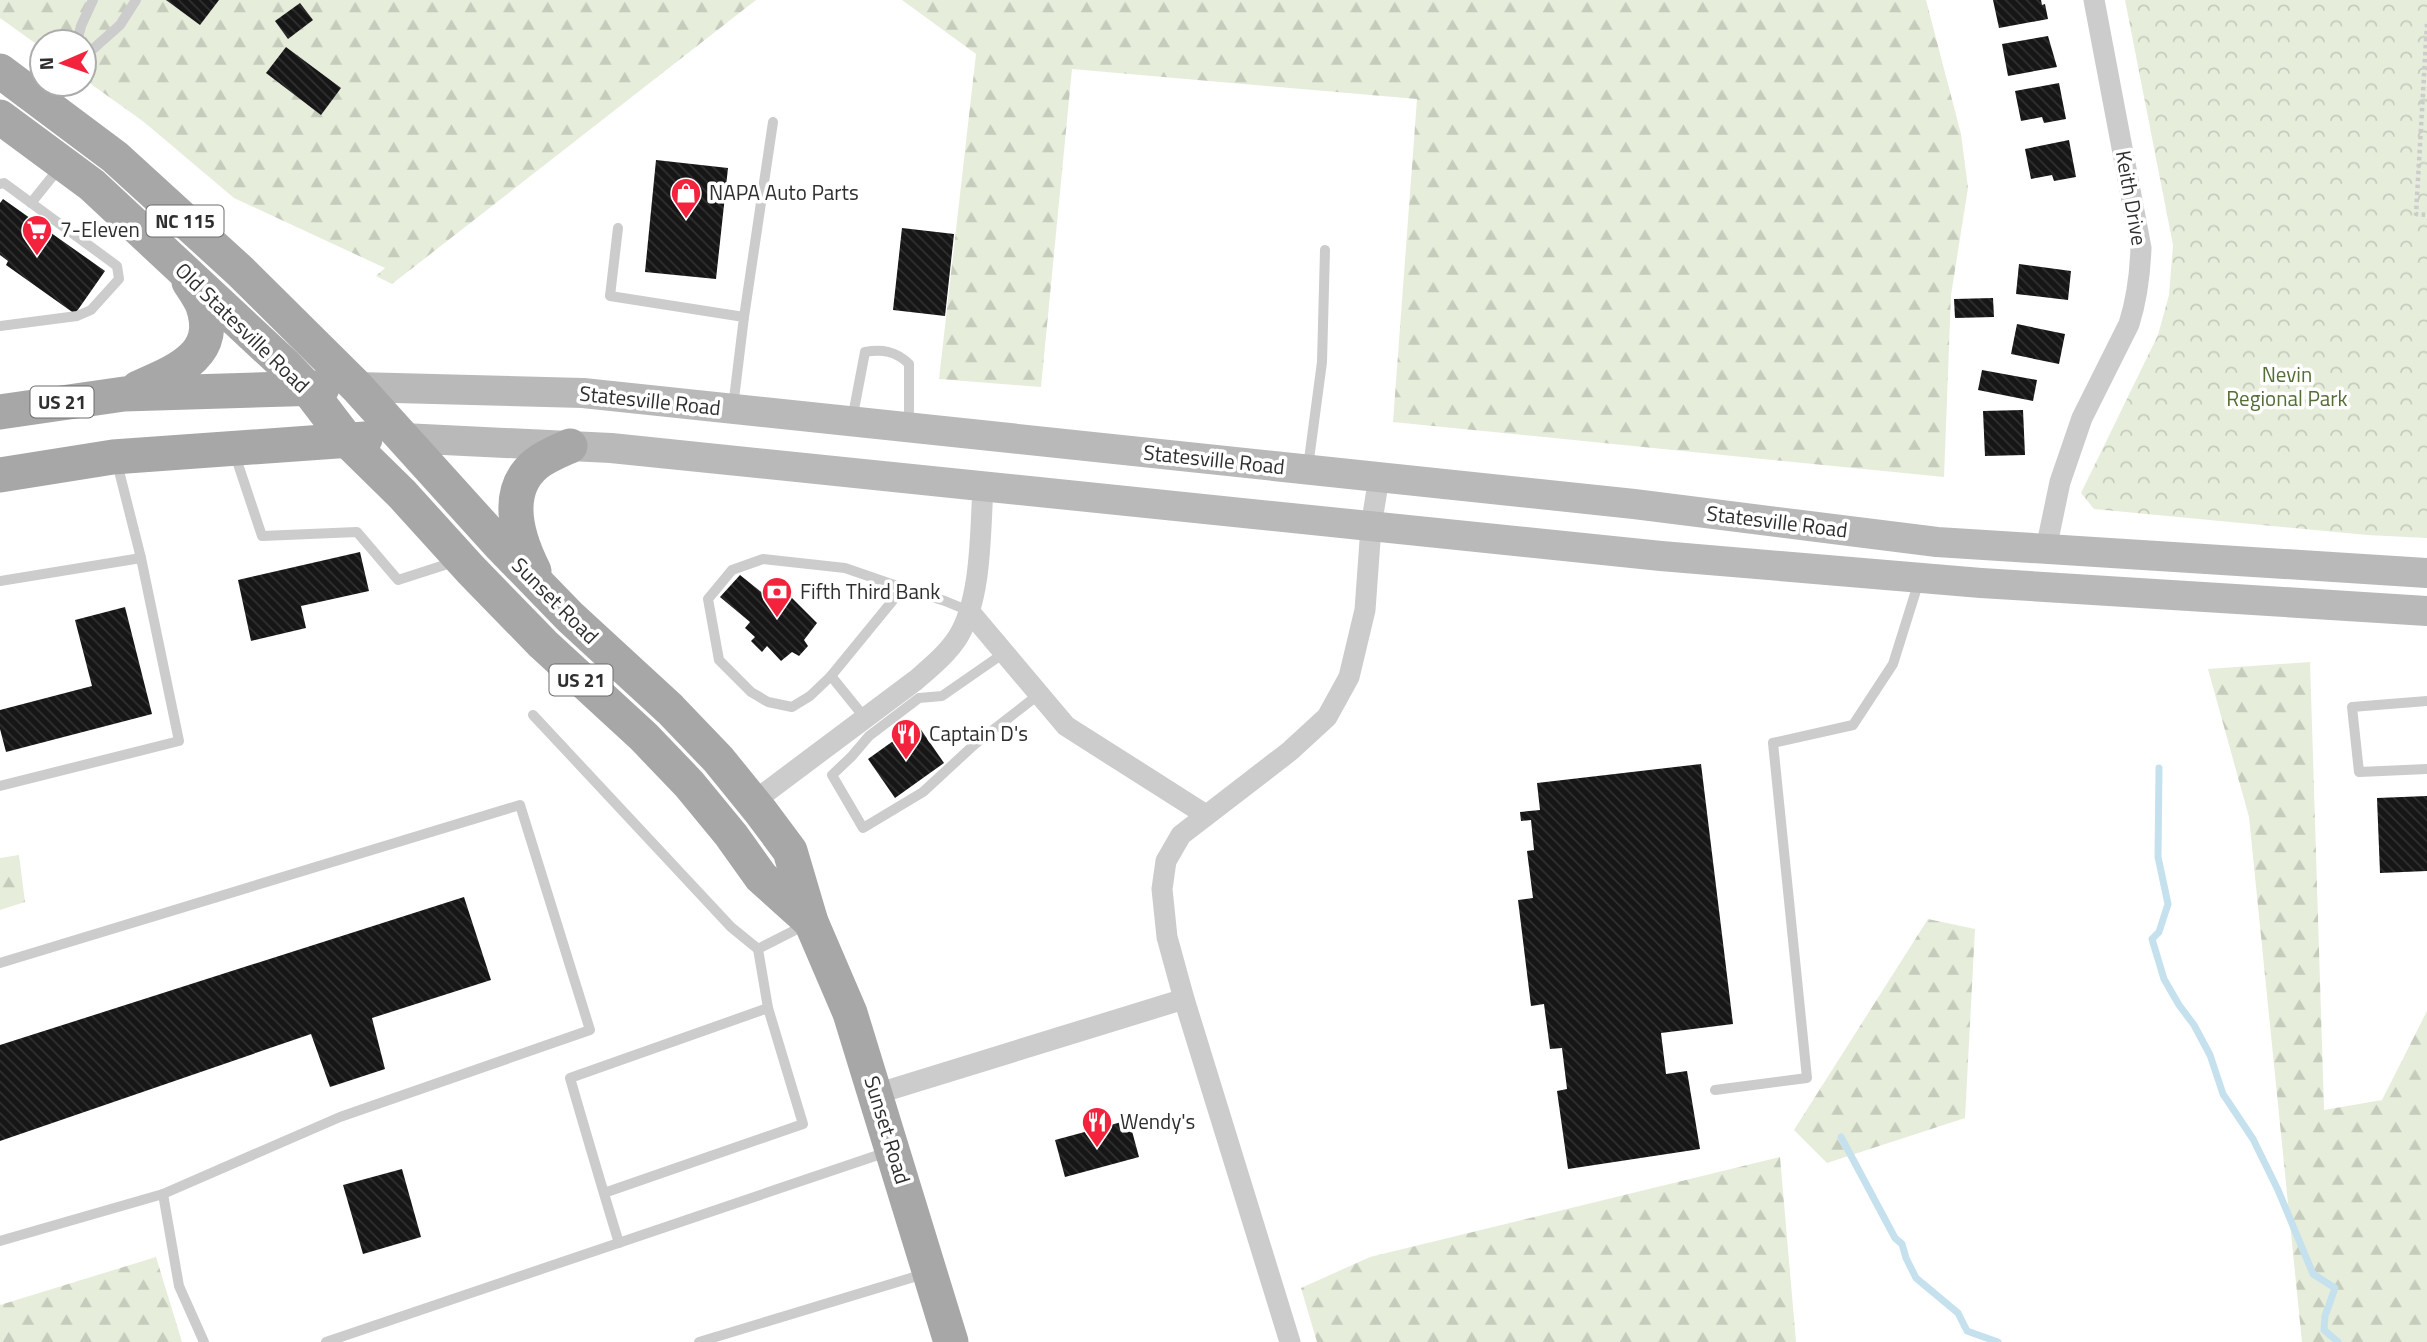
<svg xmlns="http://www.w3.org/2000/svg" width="2427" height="1342" font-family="'Titillium Web',sans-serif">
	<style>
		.forest { fill: url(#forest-firs) }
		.park { fill: url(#park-crowns) }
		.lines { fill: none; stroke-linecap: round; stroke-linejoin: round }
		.stream { stroke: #c6e1ee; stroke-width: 7 }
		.building { fill: url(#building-back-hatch) }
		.path { stroke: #ccc; stroke-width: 4.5; stroke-dasharray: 3.5 3.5; stroke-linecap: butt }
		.lane { stroke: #ccc; stroke-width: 10 }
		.street { stroke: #ccc; stroke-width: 21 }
		.secondary { stroke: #b9b9b9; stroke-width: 30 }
		.primary { stroke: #a7a7a7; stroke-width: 35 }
		.labels { text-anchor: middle; stroke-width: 7; stroke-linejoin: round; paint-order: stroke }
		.shield { fill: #fff; stroke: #6d6d6d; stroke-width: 2 }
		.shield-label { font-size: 19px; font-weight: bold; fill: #2f2f2f }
		.poi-label { font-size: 21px; fill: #2f2f2f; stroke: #fff; text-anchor: start }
		.street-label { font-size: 21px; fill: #2f2f2f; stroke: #fff }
		.park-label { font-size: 21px; fill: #546e38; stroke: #fff }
	</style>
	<defs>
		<pattern id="forest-firs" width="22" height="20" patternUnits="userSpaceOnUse" patternTransform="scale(1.75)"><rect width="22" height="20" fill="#e6eddb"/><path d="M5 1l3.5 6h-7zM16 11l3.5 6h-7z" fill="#c6ccbc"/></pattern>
		<pattern id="park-crowns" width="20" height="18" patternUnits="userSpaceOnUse" patternTransform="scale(1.75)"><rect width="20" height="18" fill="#e6eddb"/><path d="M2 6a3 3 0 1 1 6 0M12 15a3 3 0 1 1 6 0" fill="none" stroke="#c6ccbc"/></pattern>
		<pattern id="building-back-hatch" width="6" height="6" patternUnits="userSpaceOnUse" patternTransform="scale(1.75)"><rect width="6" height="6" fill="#161616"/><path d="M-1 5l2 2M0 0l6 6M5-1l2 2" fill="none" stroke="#303030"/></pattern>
	</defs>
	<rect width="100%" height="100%" fill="#fff"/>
	<!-- forest -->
	<g class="forest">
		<polygon points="0,0 756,0 392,284 376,276 385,268 234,198 144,122 84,79 84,42 42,42 42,48 0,18"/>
		<polygon points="902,0 1926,0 1961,134 1968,188 1951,295 1944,477 1393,422 1417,99 1072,69 1041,387 939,379 976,54"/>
		<polygon points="2310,662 2324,1110 2382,1100 2427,1011 2427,1342 2302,1342 2249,817 2208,669"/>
		<polygon points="19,855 25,902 0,910 0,858"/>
		<polygon points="1928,919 1975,929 1965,1118 1827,1163 1794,1130"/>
		<polygon points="1780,1157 1796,1342 1317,1342 1301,1288 1370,1257"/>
		<polygon points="156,1257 182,1342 0,1342 0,1305"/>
	</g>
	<!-- park -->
	<polygon class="park" points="2125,0 2427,0 2427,538 2367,535 2094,509 2081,493 2158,335 2169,295 2173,245"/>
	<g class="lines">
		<!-- stream -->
		<g class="stream">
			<polyline points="2159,768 2158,857 2168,904 2159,932 2152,939 2164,979 2179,1005 2194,1025 2210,1055 2223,1094 2253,1139 2278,1190 2313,1274 2335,1288 2325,1316 2324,1330 2338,1342"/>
			<polyline points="1841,1137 1895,1238 1902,1244 1906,1258 1916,1278 1958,1313 1967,1331 1998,1342"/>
		</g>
	</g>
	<!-- building -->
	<g class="building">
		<polygon points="166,0 219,0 200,25"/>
		<polygon points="1993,0 2041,0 2042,5 2045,4 2048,19 1999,28"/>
		<polygon points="300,3 313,20 288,39 275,21"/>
		<polygon points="2048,36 2057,67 2008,76 2002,44"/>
		<polygon points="286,47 341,88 321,115 266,73"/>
		<polygon points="2059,83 2066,119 2044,123 2042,117 2021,121 2015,91"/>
		<polygon points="2069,140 2076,177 2054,181 2052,175 2031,179 2025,149"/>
		<polygon points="656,160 728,168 716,279 645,272"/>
		<polygon points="3,199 105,271 75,314 6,265 8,261 0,255 0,203"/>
		<polygon points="902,228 954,234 945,316 893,310"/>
		<polygon points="2019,264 2071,271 2068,300 2016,294"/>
		<polygon points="1993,298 1994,317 1955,318 1954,299"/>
		<polygon points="2017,324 2065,334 2059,364 2011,354"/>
		<polygon points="1982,370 2037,380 2033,401 1978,390"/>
		<polygon points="2023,410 2025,455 1985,456 1983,411"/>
		<polygon points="360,552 369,591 301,606 306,628 251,641 238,580"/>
		<polygon points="740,575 771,600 782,588 817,623 804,640 808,646 799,656 792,652 781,661 767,646 762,652 751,641 755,637 745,628 750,622 720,597"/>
		<polygon points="125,607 152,714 6,752 0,729 0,710 92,686 75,620"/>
		<polygon points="917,724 944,763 895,798 868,759"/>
		<polygon points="1701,764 1733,1024 1661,1033 1666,1074 1687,1071 1700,1149 1568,1169 1557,1091 1567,1089 1562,1048 1550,1049 1544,1004 1531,1006 1518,900 1533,898 1527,851 1534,850 1531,820 1521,821 1520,812 1540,810 1537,783"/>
		<polygon points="2427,796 2427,871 2380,873 2377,798"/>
		<polygon points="464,897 491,980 372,1018 385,1069 330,1087 311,1034 0,1141 0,1045"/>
		<polygon points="1129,1120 1139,1157 1065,1177 1055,1140"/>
		<polygon points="402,1169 421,1237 363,1254 343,1185"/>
	</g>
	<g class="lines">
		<!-- path -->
		<polyline class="path" points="2427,24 2416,214 2427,215"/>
		<!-- lane -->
		<g class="lane">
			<polyline points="77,42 81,26 93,0"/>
			<polyline points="84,57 120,25 136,0"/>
			<polyline points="47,103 59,84"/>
			<polyline points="0,184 4,183 117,266 119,279 91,310 77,316 0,326"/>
			<polyline points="31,203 60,167"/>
			<polyline points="618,228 610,296 744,317 733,407"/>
			<polyline points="744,317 773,122"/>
			<path d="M852,420l13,-68c17,-3 31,-1 44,12v62"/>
			<polyline points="235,455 262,536 357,532 398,580 457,561"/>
			<polyline points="1308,467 1322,362 1325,250"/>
			<polyline points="0,581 141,558"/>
			<polyline points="1004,653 942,696 919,698 869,736 852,756 832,775 863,828 923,792 975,744 1038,695"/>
			<polyline points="831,676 903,588 945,601 969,611"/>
			<polyline points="2427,701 2352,707 2359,772 2427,769"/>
			<polyline points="533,715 731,927 758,949"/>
			<polyline points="865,718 831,676 810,696 792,707 768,702 751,692 719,660 708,599 732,570 763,559 845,568 903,588"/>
			<polyline points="0,786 179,741 141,558 117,463"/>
			<polyline points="0,963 520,805 590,1030 340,1117 163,1194 0,1241"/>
			<polyline points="768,1008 758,949 805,925"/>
			<polyline points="1715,1090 1807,1078 1773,743 1853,725 1893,664 1919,581"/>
			<path d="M604,1193l199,-69 -35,-116 -198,70c16,55 32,110 49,165"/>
			<polyline points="163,1194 179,1286 204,1342"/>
			<polyline points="326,1342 887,1152"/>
			<polyline points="699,1342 924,1274"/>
		</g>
		<!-- street -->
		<g class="street">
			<path d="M2046,549l14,-67 22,-64 47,-94c8,-25 11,-50 12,-76l-47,-248"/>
			<polyline points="969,611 1066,726 1206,815"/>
			<path d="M753,802l163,-122c15,-13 31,-26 42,-43 24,-39 22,-105 25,-149"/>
			<polyline points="876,1094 1184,999"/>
			<polyline points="1290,1342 1184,999 1167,937 1162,889 1166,861 1181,835 1290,751 1327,717 1349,677 1365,610 1371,527 1379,477"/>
		</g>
		<!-- secondary -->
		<g class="secondary">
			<polyline points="357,387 583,393 1634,504 1937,542 2427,573"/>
			<polyline points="403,438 611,448 1661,556 1981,583 2427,611"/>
		</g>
		<!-- primary -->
		<g class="primary">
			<polyline points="0,71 115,157 240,271 357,387 499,544 570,617 670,709 718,759 761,812 790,851 811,922 850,1013 951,1342"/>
			<polyline points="0,117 92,185 285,365 308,389 347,440 402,494 471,570 543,644 644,737 689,784 731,835 761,877 811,922"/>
			<path d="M138,388c36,-16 82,-32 65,-82 -3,-8 -9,-16 -14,-24"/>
			<polyline points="0,412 124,394 322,388"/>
			<polyline points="0,475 113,457 365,439"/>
			<path d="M534,571c-16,-32 -32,-79 2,-107 10,-8 23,-13 34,-18"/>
		</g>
	</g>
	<!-- icons -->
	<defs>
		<g id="shop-pin" transform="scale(1.575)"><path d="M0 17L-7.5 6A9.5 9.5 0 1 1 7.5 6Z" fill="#f3233d" stroke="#fff"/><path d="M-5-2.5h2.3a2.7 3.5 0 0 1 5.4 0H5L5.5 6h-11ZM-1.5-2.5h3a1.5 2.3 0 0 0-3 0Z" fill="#fff"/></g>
		<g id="supermarket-pin" transform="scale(1.575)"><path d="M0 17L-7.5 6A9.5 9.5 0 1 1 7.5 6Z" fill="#f3233d" stroke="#fff"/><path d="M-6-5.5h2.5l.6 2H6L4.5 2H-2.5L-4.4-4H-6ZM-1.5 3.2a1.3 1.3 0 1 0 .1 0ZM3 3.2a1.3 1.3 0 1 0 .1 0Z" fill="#fff"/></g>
		<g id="bank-pin" transform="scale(1.575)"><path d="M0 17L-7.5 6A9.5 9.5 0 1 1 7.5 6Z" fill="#f3233d" stroke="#fff"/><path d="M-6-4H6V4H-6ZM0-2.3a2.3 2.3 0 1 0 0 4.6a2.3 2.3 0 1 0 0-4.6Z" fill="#fff"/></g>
		<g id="restaurant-pin" transform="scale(1.575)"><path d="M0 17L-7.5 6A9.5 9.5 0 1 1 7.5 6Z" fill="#f3233d" stroke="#fff"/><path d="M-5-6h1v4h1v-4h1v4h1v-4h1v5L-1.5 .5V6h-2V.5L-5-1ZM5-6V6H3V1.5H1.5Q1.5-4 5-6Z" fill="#fff"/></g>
	</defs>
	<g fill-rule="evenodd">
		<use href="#shop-pin" x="686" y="193"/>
		<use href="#supermarket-pin" x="37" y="230"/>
		<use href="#bank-pin" x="777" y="592"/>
		<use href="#restaurant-pin" x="906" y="734"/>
		<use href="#restaurant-pin" x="1097" y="1122"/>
	</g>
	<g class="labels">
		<!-- shield labels -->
		<g class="shield">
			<rect x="146.5" y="205.5" width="77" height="31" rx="5"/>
			<rect x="30.5" y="386.5" width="63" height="31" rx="5"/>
			<rect x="549.5" y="664.5" width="63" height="31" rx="5"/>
		</g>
		<g class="shield-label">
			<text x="185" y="228">NC 115</text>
			<text x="62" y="409">US 21</text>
			<text x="581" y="687">US 21</text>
		</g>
		<!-- poi labels -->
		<g class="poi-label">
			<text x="709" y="200">NAPA Auto Parts</text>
			<text x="60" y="237">7-Eleven</text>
			<text x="800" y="599">Fifth Third Bank</text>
			<text x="929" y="741">Captain D's</text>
			<text x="1120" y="1129">Wendy's</text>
		</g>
		<!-- street labels -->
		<g class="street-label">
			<text transform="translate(2131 198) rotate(80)" y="7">Keith Drive</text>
			<text transform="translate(242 328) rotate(44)" y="7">Old Statesville Road</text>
			<text transform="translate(650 401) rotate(6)" y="7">Statesville Road</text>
			<text transform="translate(1214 460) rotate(6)" y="7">Statesville Road</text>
			<text transform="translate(1777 522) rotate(7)" y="7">Statesville Road</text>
			<text transform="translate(555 601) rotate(45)" y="7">Sunset Road</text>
			<text transform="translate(887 1130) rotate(73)" y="7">Sunset Road</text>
		</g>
		<!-- park labels -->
		<g class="park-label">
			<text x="2287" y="382">Nevin<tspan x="2287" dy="24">Regional Park</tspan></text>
		</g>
	</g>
	<!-- north arrow -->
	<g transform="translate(63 63) rotate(268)"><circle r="33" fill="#ffffff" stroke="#acacac" stroke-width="2"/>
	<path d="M0-5L12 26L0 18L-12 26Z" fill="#f3233d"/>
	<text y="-10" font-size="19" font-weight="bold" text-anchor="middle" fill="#2f2f2f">N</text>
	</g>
</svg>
